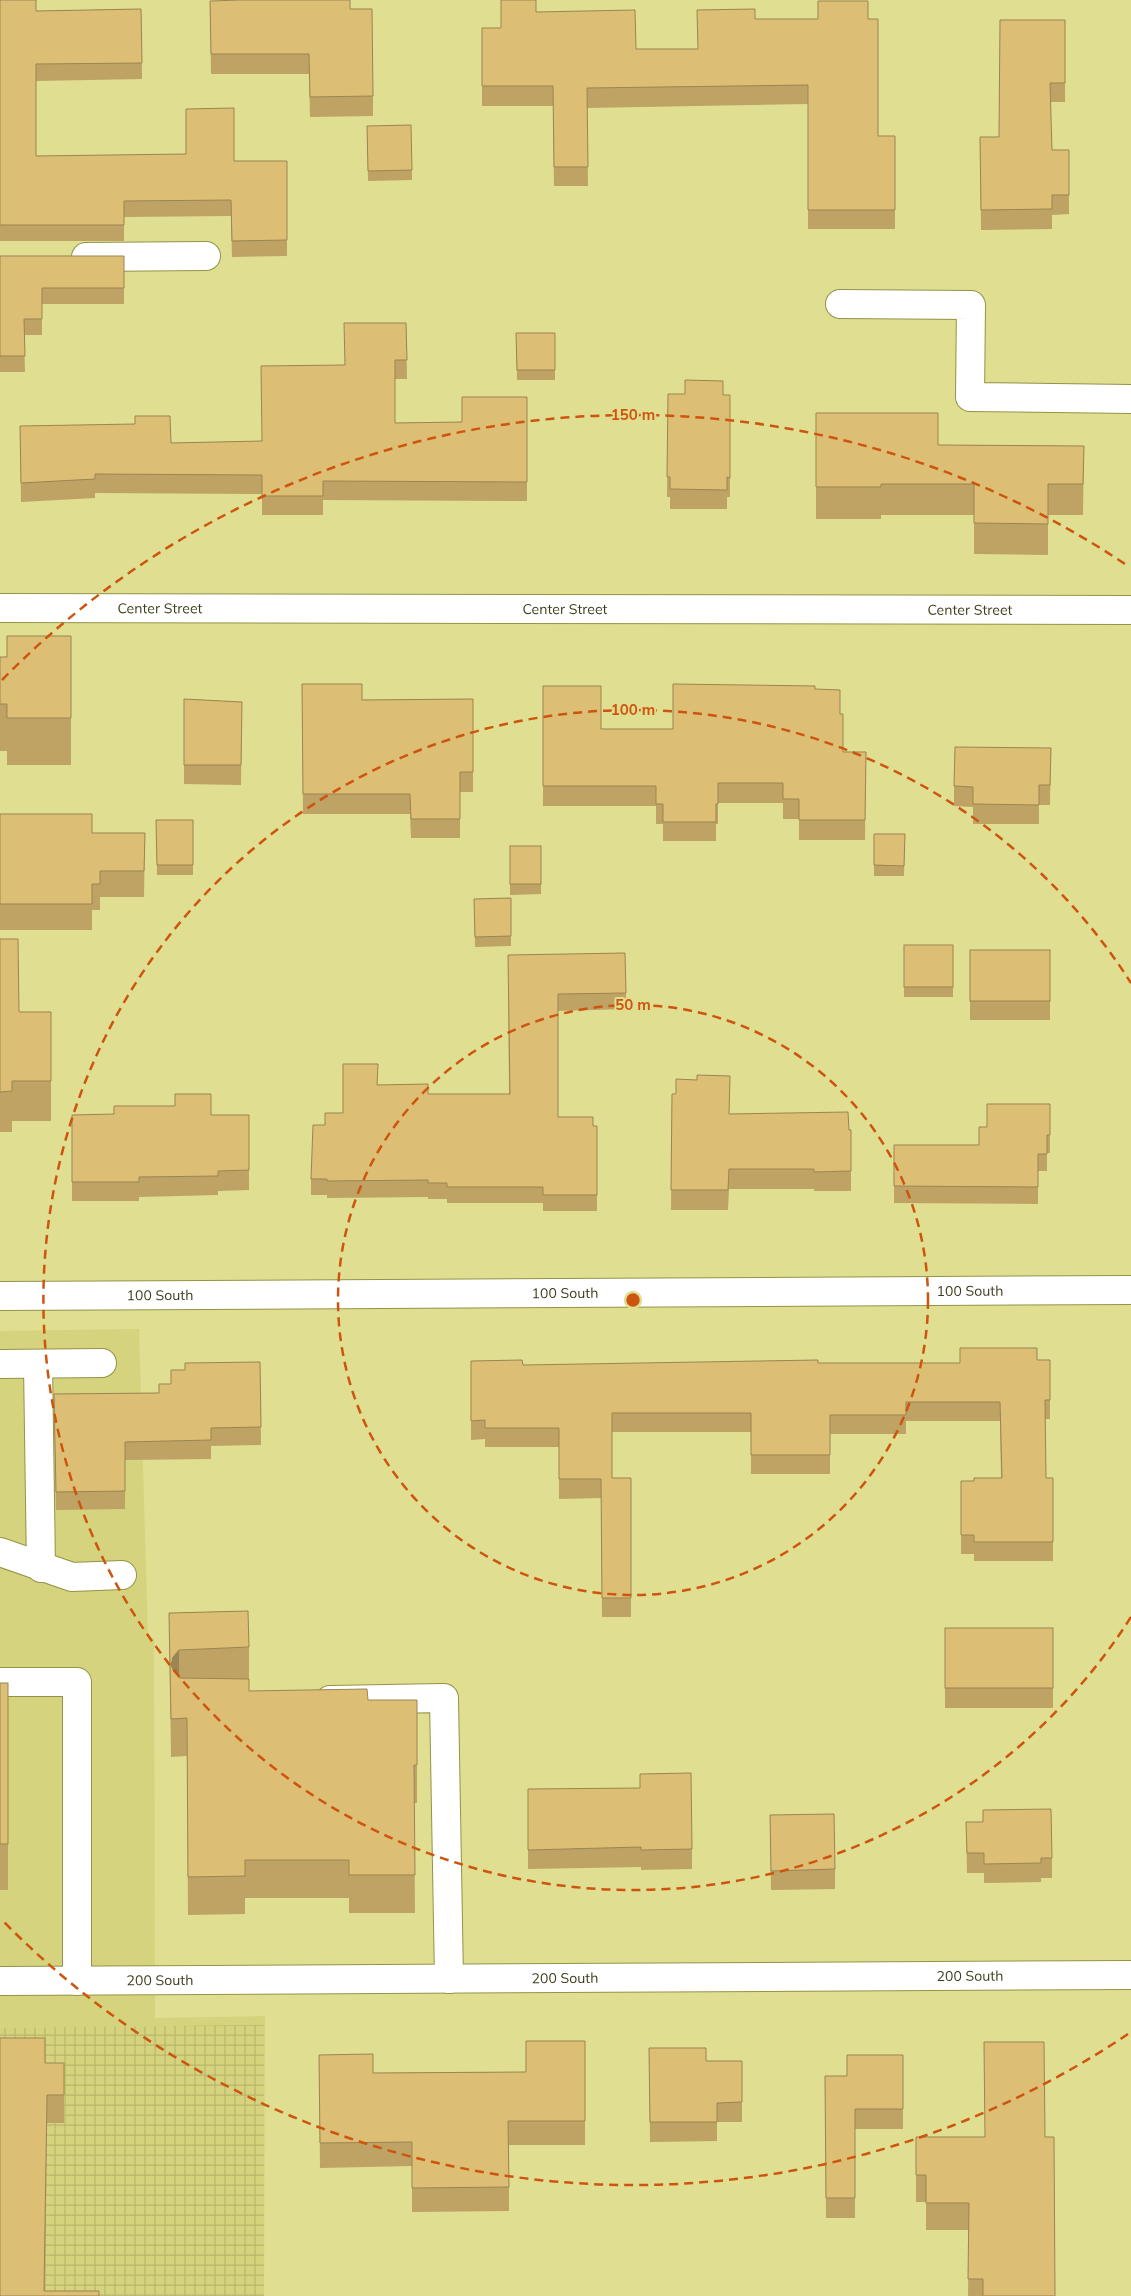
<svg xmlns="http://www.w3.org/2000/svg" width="1131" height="2296" font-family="Mulish,sans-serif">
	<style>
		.built { fill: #d5d37d }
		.industrial { fill: url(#industrial-grid) }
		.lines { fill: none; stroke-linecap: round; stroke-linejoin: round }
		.minor-casing { stroke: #949347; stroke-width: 30 }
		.minor { stroke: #fff; stroke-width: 28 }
		.wall { fill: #bea365 }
		.shaded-wall { fill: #9b8552 }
		.building { fill: #ddbe75; stroke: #9b8552 }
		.ring { fill: none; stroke: #ce550f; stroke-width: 2.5; stroke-dasharray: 9 6 }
		.labels { text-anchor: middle; stroke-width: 4; stroke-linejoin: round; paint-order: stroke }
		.street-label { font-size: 14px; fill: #3d3d1d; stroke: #dfde91 }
		.centre { fill: #ce550f; stroke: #dfde91; stroke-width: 2.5 }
		.ring-label { font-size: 15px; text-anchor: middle; font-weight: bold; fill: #ce550f; stroke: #dfde91; stroke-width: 4; stroke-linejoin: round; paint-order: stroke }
	</style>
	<defs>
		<pattern id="industrial-grid" width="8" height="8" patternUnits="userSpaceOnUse" patternTransform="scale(1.25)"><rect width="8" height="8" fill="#d5d37d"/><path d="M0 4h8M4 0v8" fill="none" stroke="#b8b66c"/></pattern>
	</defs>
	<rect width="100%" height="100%" fill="#dfde91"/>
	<!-- built -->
	<polygon class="built" points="139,1329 148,1638 154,1638 155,2018 265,2016 264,2296 0,2296 0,1331"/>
	<!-- industrial -->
	<polygon class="industrial" points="264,2025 264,2296 0,2296 0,2028"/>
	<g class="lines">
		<!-- minor casing -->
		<g class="minor-casing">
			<g id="minor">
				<polyline points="86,257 206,256"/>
				<polyline points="840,304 971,305 970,397 1131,399"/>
				<path id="s1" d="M0,608l1131,2"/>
				<path id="s2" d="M0,1296l1131,-6"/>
				<polyline points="0,1364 102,1363"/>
				<polyline points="38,1364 41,1568"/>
				<polyline points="0,1552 72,1577 122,1575"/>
				<polyline points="0,1682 77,1682 77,1981"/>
				<polyline points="330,1700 444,1698 449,1979"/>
				<path id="s3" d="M0,1981l1131,-6"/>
			</g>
		</g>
		<!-- minor -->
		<use href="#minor" class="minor"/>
	</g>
	<!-- wall -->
	<g class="wall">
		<polygon points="0,0 36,11 141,9 142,79 36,81 36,156 234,161 287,161 287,256 232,257 231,216 124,217 124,241 0,241"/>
		<polygon points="210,1 350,9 373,96 373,116 310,117 309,74 211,74"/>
		<polygon points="536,12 636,49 698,49 755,19 868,19 878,136 895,136 895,229 808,229 808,104 587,108 588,186 554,186 553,106 482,106 482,28 501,28"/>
		<polygon points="1065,20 1065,102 1050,102 1052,150 1069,150 1069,214 1052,215 1052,229 981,230 980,137 999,137"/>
		<polygon points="367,126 412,170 412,180 368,181"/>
		<polygon points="0,256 124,256 124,304 42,304 42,335 24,335 25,372 0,372"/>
		<polygon points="406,323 407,379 395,379 395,423 462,422 527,397 527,501 323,500 323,515 262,515 262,494 95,493 95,498 21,502 20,426 171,443 262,441 345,365"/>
		<polygon points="516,333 555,333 555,380 517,380"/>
		<polygon points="668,394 730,395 730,497 727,497 727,509 670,509 670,497 667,497"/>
		<polygon points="816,413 938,445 1084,446 1083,515 1048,515 1048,555 974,554 974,515 881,515 881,519 816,519"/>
		<polygon points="71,636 71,765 7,765 7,751 0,751 0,657 7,657"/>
		<polygon points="302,684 362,700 473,699 473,792 460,792 460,838 411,838 410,814 303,814"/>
		<polygon points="543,686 601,729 673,729 815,689 840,714 843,752 866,752 865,840 799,840 799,819 783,819 783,803 718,803 718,824 716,824 716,841 663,841 663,824 656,824 656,806 543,806"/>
		<polygon points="184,699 242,702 241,785 184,784"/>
		<polygon points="1051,748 1050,805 1039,805 1039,824 973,824 973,807 954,806 954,786"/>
		<polygon points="0,814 92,833 145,833 144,897 100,897 100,910 92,910 92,930 0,930"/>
		<polygon points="156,820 193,820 193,875 157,875"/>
		<polygon points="874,834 905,834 904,876 874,876"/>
		<polygon points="510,846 541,846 541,894 510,895"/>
		<polygon points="511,898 511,946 475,947 474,899"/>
		<polygon points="0,939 19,1012 51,1012 51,1121 12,1121 12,1132 0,1132"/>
		<rect x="904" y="945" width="49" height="52"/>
		<rect x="970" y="950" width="80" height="70"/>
		<polygon points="508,955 626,993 626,1009 558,1011 558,1117 593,1126 597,1126 597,1211 543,1211 543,1203 447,1203 447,1199 428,1199 428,1197 327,1198 327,1195 311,1195 311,1179 325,1125 343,1113 378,1085 428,1094 509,1094"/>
		<polygon points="672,1094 730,1114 851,1130 851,1191 814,1191 814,1189 729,1189 728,1210 671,1210"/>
		<polygon points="1050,1104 1050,1153 1047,1153 1047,1171 1038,1171 1038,1204 894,1203 894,1145 979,1145 987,1127"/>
		<polygon points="72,1115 249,1115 249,1190 218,1191 218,1195 139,1197 139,1201 72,1201"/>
		<polygon points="1037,1360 1050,1360 1050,1419 1045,1419 1046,1478 1053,1478 1053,1561 974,1561 974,1554 961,1554 961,1481 974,1481 1001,1478 1000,1421 906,1421 906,1434 830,1434 830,1474 751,1474 751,1432 612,1432 612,1478 631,1478 631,1617 602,1617 601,1498 559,1499 559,1447 485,1447 485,1439 471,1440 471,1361 523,1365 960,1363"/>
		<polygon points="260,1362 261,1445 211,1446 211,1459 125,1460 125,1509 56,1510 54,1394 159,1393 171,1384 185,1370"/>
		<polygon points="169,1613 249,1647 249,1691 368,1700 417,1700 417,1803 414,1803 415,1913 349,1913 349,1898 245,1898 245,1914 188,1915 187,1756 171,1757"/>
		<rect x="945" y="1628" width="108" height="80"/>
		<rect x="0" y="1683" width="8" height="207"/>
		<polygon points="528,1789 692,1849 692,1869 641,1870 641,1867 528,1869"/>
		<polygon points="966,1822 1052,1858 1052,1878 1041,1878 1041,1882 984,1883 984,1873 967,1873"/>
		<polygon points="770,1835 835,1869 835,1889 771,1890"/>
		<polygon points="585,2041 585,2145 509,2145 509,2211 412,2212 412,2166 320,2168 319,2055 373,2073 526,2072"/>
		<polygon points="649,2048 706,2061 742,2061 742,2122 717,2122 717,2141 650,2142"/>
		<polygon points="903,2055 903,2129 855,2129 855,2218 826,2218 825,2076 847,2076"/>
		<polygon points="45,2063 64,2063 64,2123 47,2123 45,2291 0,2296"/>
		<polygon points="916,2137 1045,2137 1055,2296 968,2296 969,2230 926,2230 926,2202 916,2202"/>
	</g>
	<!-- shaded-wall -->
	<polygon class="shaded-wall" points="179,1650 179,1688 171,1665 173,1657"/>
	<!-- building -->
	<g class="building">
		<polygon points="0,0 36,0 36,11 141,9 142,63 36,64 36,156 186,154 186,109 234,108 234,161 287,161 287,240 232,241 231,200 124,201 124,225 0,225"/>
		<polygon points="240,0 350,0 350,9 372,9 373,96 310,97 309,54 211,54 210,1"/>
		<polygon points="501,0 536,0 536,12 635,10 636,49 698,49 697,10 755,9 755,19 818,19 818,1 868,1 868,19 878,19 878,136 895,136 895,210 808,210 808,85 587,88 588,167 554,167 553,86 482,86 482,28 501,28"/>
		<polygon points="1000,20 1065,20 1065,83 1050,83 1052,150 1069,150 1069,195 1052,195 1052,209 981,210 980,137 999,137"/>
		<polygon points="411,125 412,170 368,171 367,126"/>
		<polygon points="0,256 124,256 124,288 42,288 42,319 24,319 25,356 0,356"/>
		<polygon points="344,323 406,323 407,360 395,360 395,423 462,422 462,397 527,397 527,482 323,481 323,496 262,496 262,475 95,474 95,479 21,483 20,426 135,424 135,416 170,416 171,443 262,441 261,366 345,365"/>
		<polygon points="516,333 555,333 555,370 517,370"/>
		<polygon points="685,380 723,381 723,395 730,395 730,478 727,477 727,490 670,489 670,477 667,477 668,394 685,394"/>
		<polygon points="816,413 938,413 938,445 1084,446 1083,484 1048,484 1048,524 974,523 974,484 881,484 881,487 816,487"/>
		<polygon points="7,636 71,636 71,718 7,718 7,704 0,704 0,657 7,657"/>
		<polygon points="302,684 362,684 362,700 473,699 473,772 460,772 460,819 411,819 410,794 303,794"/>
		<polygon points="673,684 815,686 815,689 840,690 840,714 843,714 843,752 866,752 865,820 799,820 799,799 783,799 783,783 718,783 718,804 716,804 716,822 663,822 663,804 656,804 656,786 543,786 543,686 601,686 601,729 673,729"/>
		<polygon points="184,699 242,702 241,765 184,765"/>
		<polygon points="955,747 1051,748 1050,785 1039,785 1039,805 973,804 973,787 954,786"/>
		<polygon points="0,814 92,814 92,833 145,833 144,871 100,871 100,884 92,884 92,904 0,904"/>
		<polygon points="156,820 193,820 193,865 157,865"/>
		<polygon points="874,834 905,834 904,866 874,865"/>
		<rect x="510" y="846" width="31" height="38"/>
		<polygon points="511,898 511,936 475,937 474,899"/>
		<polygon points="0,939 18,939 19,1012 51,1012 51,1081 12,1081 12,1091 0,1092"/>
		<rect x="904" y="945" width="49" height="42"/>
		<rect x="970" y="950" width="80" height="51"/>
		<polygon points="625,953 626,993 558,994 558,1117 593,1117 593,1126 597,1126 597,1195 543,1195 543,1187 447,1187 447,1183 428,1183 428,1180 327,1181 327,1179 311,1179 313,1125 325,1125 325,1113 343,1113 343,1064 378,1064 377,1085 428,1084 428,1094 510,1094 508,955"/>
		<polygon points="697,1075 730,1076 729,1114 848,1112 849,1130 851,1130 851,1171 814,1172 814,1169 729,1169 728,1190 671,1190 672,1094 676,1094 676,1079 697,1080"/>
		<polygon points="175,1094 211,1094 211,1115 249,1115 249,1170 218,1171 218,1176 139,1177 139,1182 72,1182 72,1115 114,1114 114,1106 175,1106"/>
		<polygon points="987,1104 1050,1104 1050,1135 1047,1135 1047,1154 1038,1154 1038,1187 894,1186 894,1145 979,1145 979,1127 987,1127"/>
		<polygon points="960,1348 1037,1348 1037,1360 1050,1360 1050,1400 1045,1400 1046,1478 1053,1478 1053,1542 974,1542 974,1535 961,1535 961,1481 974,1481 974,1478 1002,1478 1000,1402 906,1402 906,1415 830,1415 830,1455 751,1455 751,1413 612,1413 612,1478 631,1478 631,1598 602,1598 601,1479 559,1479 559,1428 485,1428 485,1420 471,1421 471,1361 522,1360 523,1365 818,1360 818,1363 960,1363"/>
		<polygon points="260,1362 261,1427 211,1428 211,1440 125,1442 125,1491 56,1492 54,1394 159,1393 159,1384 171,1384 171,1370 185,1370 185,1363"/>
		<polygon points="248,1611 249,1647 179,1650 173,1657 171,1665 174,1672 180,1678 249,1679 249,1691 367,1689 368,1700 417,1700 417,1765 414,1765 415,1875 349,1875 349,1860 245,1860 245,1876 188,1877 187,1718 171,1719 169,1613"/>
		<rect x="945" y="1628" width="108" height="60"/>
		<rect x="0" y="1683" width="8" height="161"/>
		<polygon points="691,1773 692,1849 641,1850 641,1847 528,1850 528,1789 640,1788 640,1774"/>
		<polygon points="1051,1809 1052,1858 1041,1858 1041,1863 984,1864 984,1853 967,1853 966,1822 983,1822 983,1810"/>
		<polygon points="834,1814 835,1869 771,1871 770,1815"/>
		<polygon points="0,2038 45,2038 45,2063 64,2063 64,2095 47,2095 44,2291 99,2291 99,2296 0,2296"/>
		<polygon points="526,2041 585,2041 585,2121 508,2121 509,2187 412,2188 412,2142 320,2143 319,2055 373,2054 373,2073 526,2072"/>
		<polygon points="984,2042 1044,2042 1045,2137 1054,2137 1055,2296 983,2296 983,2279 968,2279 969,2203 926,2203 926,2175 916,2175 916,2137 985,2137"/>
		<polygon points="649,2048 706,2048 706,2061 742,2061 742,2102 717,2103 717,2122 650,2122"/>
		<polygon points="847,2055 903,2055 903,2109 855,2109 855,2198 826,2198 825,2076 847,2076"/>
	</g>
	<!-- distance rings -->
	<g class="ring">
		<circle cx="633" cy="1300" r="295"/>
		<path d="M1131 1617A590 590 0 1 1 1131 983"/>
		<path d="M1128 2034A885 885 0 0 1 2 1920M2 680A885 885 0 0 1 1128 566"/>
	</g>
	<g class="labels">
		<!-- street labels -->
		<g class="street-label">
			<text dy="5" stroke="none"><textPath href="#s1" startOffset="160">Center Street</textPath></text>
			<text dy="5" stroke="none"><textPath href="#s1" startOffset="565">Center Street</textPath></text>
			<text dy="5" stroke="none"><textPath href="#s1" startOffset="970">Center Street</textPath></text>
			<text dy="5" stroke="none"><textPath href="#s2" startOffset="970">100 South</textPath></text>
			<text dy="5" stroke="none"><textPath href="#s2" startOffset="565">100 South</textPath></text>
			<text dy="5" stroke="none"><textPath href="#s2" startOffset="160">100 South</textPath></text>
			<text dy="5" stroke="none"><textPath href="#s3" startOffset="970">200 South</textPath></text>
			<text dy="5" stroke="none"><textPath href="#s3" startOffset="565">200 South</textPath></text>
			<text dy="5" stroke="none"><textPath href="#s3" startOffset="160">200 South</textPath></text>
		</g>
	</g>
	<circle cx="633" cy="1300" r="8" class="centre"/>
	<g class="ring-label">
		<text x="633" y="420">150 m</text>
		<text x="633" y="715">100 m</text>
		<text x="633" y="1010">50 m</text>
	</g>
</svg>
